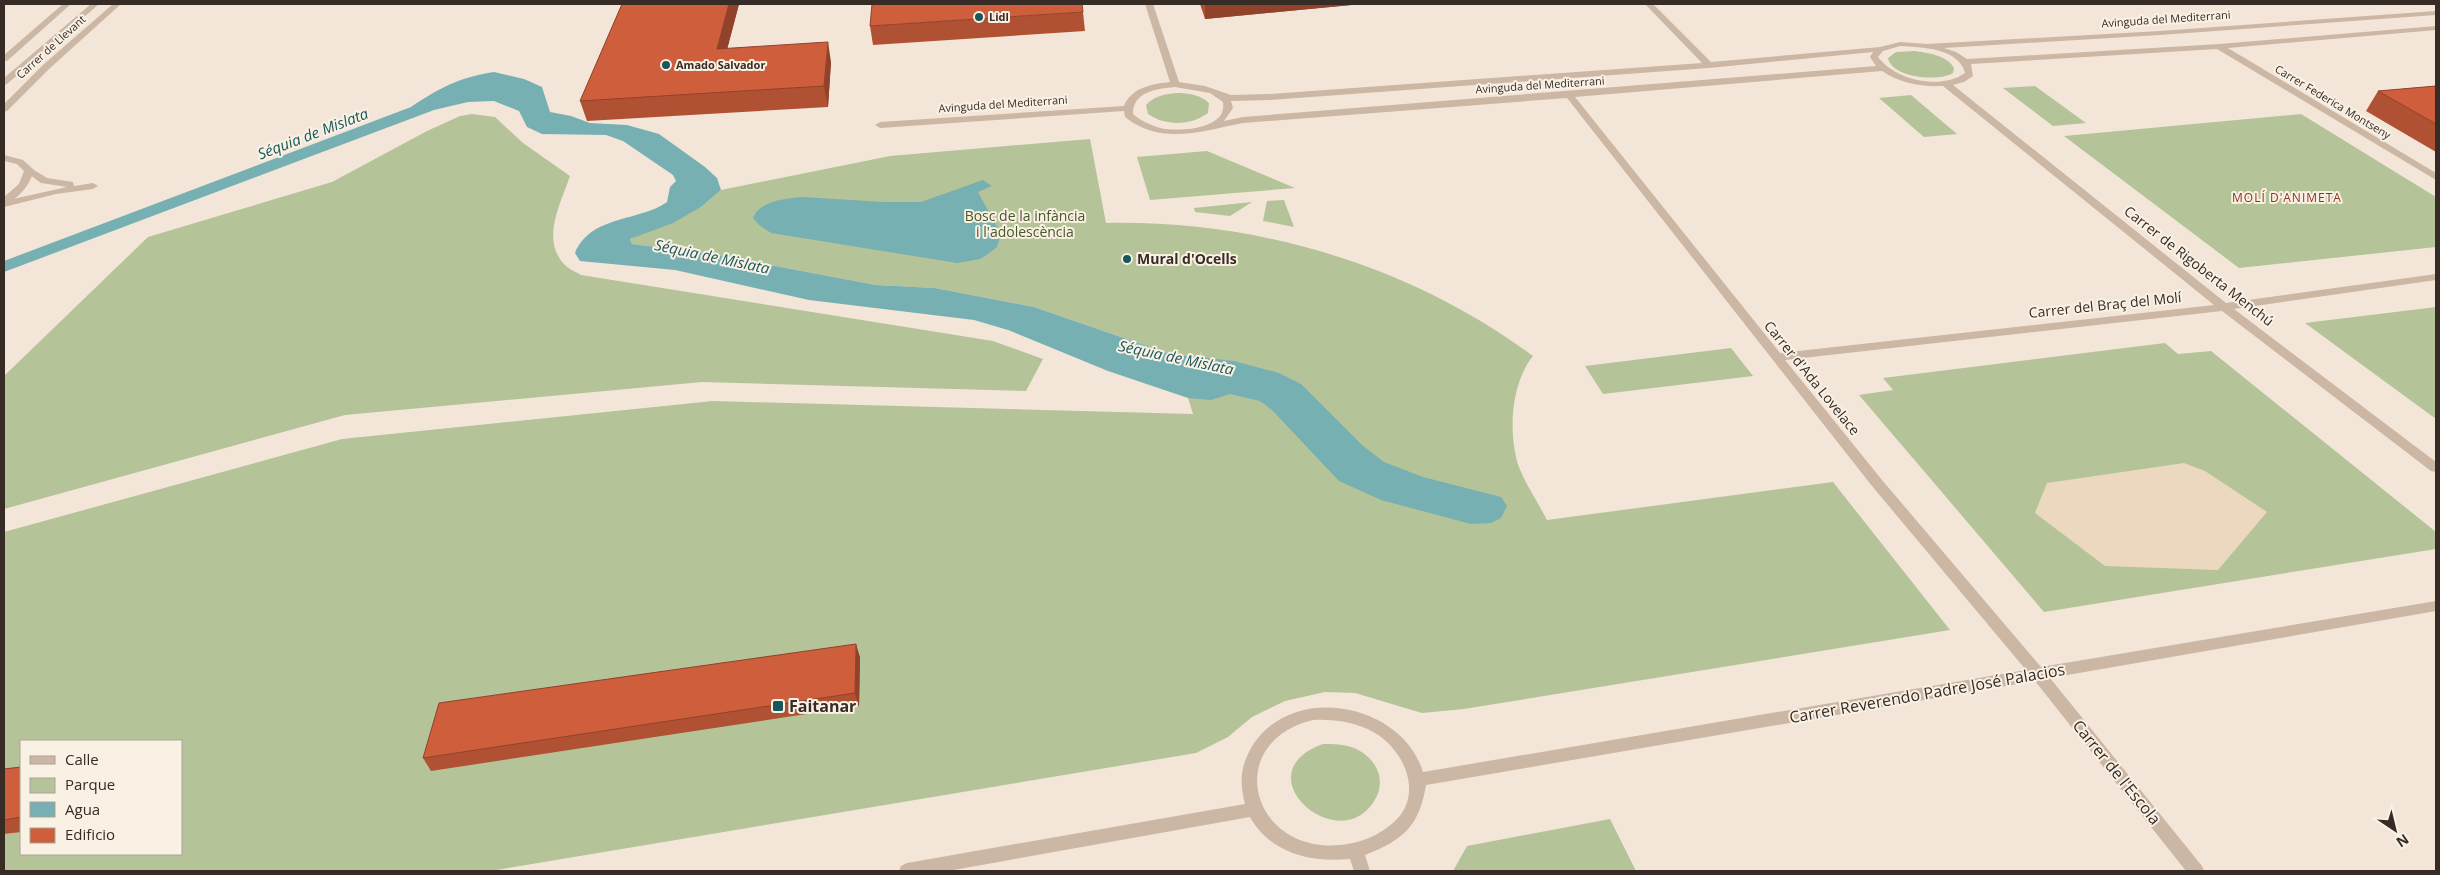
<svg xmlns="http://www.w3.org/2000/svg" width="2440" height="875" font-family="'Open Sans',sans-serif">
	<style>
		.green { fill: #b5c398; fill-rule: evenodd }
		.plaza { fill: #ecd8bf }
		.water { fill: #76b0b2 }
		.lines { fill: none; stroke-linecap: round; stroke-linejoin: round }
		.minor { fill: #ccb6a4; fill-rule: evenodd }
		.tertiary { fill: #ccb6a4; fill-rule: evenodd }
		.wall { fill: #b15134 }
		.shaded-wall { fill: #90422a }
		.building { fill: #ce5e3c; stroke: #90422a }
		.poi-dot { fill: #19575b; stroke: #faf1e5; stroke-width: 2 }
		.labels { text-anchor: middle; stroke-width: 4; stroke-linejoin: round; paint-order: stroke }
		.far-poi-label { font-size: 11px; font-weight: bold; fill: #372b26; stroke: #faf1e5; text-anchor: start }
		.far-street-label { font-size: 11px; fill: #372b26; stroke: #faf1e5 }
		.far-neighbourhood-label { font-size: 12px; letter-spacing: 1px; fill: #8b341a; stroke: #faf1e5 }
		.park-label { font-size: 14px; fill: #465728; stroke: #faf1e5 }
		.poi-label { font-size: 14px; font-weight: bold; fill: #372b26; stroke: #faf1e5; text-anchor: start }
		.street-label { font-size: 14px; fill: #372b26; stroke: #faf1e5 }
		.water-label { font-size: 15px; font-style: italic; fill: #19575b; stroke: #faf1e5 }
		.near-street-label { font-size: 16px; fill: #372b26; stroke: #faf1e5 }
		.near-poi-label { font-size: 16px; font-weight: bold; fill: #372b26; stroke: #faf1e5; text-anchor: start }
	</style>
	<rect width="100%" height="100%" fill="#f3e6d9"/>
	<!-- green -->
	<g class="green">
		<path d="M1915,51c13,2 32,4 39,17l-1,5c-15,9 -61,5 -65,-15l8,-6z"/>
		<polygon points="2035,86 2086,123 2053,126 2003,88"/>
		<path d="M1177,93c12,0 23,2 32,10l-1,10c-17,13 -43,13 -60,1l-2,-9c8,-9 19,-11 31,-12z"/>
		<polygon points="1911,95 1957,134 1924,137 1879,98"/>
		<path d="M472,114l23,3 28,26 47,33c-9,27 -30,64 -5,89 4,4 11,7 16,10l412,66 50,18 -17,32 -324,-9 -357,33 -341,94v-133l144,-139 184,-55 95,-51 33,-15z"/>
		<polygon points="2301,114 2436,197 2436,247 2239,268 2064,136"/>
		<path d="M1090,139l16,84c152,-3 304,42 427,133 -21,26 -24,70 -17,101 3,17 23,47 31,63l286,-38 117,148 -486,79 -42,4 -67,-20 -30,-1 -40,9 -33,16 -24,20 -32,16 -706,118h-486v-339l338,-93 371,-38 480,13 -5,-16 14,-47 -3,6 -29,-3 -136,-47 -99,-19 -59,-3 -164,-31 -80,-10 -2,-5 71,-32 20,-17 169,-34zM21,741h160v113h-160z"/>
		<polygon points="1207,151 1295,188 1150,200 1137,157"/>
		<polygon points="1284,200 1294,227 1263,221 1267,201"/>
		<polygon points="1252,202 1230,216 1195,212 1194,208"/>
		<polygon points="2436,307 2436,419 2305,323"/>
		<polygon points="2165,343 2178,354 2211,351 2436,532 2436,549 2044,612 1859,395 1893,390 1883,378"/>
		<polygon points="1731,348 1753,376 1603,394 1585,366"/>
		<path d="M1323,744c11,0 21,0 31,4 27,12 35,39 14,61 -39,41 -123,-37 -45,-65z"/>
		<polygon points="1610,819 1636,871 1453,871 1467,846"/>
	</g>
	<!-- plaza -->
	<polygon class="plaza" points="2184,463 2205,471 2267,512 2218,570 2105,566 2035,513 2047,483"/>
	<!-- water -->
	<g class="water">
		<path d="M494,72l30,7 18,8 8,25 21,4 19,7 37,2 32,9 46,33 12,11 4,12 -20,17 -28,16 -43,16 2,5 80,10 164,31 59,3 99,19 136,47 64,7 45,12 22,11 62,62 21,16 39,15 78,20 6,9 -6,12 -10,5 -20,1 -90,-24 -42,-19 -67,-71 -12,-9 -30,-7 -19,6 -23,-2 -80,-27 -100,-41 -34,-10 -165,-20 -134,-30 -95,-9 -5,-8c16,-38 63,-31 92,-51l3,-15 6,-6 -3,-6 -50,-34 -17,-6 -64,-1 -15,-7 -8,-16 -25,-10 -26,1 -34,8 -430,162v-11l407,-154c28,-19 49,-30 83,-35z"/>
		<path d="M983,180l9,6 -14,6 23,42 -4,13 -9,7 -8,5 -23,4 -186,-30 -12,-8 -6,-7c7,-18 33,-19 49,-21l82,5h37z"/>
	</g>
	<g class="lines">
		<!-- minor -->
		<g class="minor">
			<polygon points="63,4 71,4 7,61 4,61 4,55"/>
			<path d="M1145,4h8l26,78 26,4 26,9 38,-1 433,-31 -57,-59h8l58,58 169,-15 20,-5 27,2 233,-13 276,-20v4l-276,20 -216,13 12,4 11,7 252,-15 217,-18v4l-208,18 208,125v7l-219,-131 -246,15 2,12 -9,6 -11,3 273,218 210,-29v6l-202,29 202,153v10l-5,-1 -209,-160 -437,49 97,120 159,187 395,-66v10l-386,67 152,188 2,5h-18l-151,-190 -609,104c-7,42 -23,55 -61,70l5,16h-16l-4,-12c-39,4 -80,-6 -100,-42l-302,54h-49l2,-5 6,-3 338,-59c-5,-19 -5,-35 4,-52 36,-71 152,-52 174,20l603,-102 -154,-184 -305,-388 -324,25c-41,8 -82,23 -118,-6l-1,-6 -244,17 -5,-3 5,-3 244,-16c8,-19 28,-22 46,-24zM1900,46c21,1 59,2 65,27 -24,17 -69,8 -87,-16l5,-6zM1873,52l-3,5 6,9 -633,51 -19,4 9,-13 -2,-7 38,-1 440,-32zM1882,71c17,12 40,16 61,15l271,219 -434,48 -205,-256zM1175,87l35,6 13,9c5,28 -45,30 -63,26 -10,-3 -19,-7 -27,-14 0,-23 24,-25 42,-27zM1313,720c21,-1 43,2 62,13 30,18 49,62 19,89 -16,14 -33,21 -54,23 -90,8 -118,-103 -27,-125z"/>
			<polygon points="29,167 47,178 73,182 74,186 93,183 98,186 93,189 56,194 4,207 4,201 67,187 41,183 26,172 24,170"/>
		</g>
		<!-- tertiary -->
		<g class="tertiary">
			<polygon points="91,4 99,4 7,84 4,85 4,78"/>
			<polygon points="113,4 121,4 49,69 7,111 4,112 4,104 43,65"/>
			<path d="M4,155l19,5 11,10c-4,15 -15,29 -30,34v-7l15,-13 5,-13 -7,-7 -13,-3z"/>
		</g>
	</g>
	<!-- wall -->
	<g class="wall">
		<polygon points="622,4 739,4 727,49 831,62 828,107 587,121 580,101"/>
		<polygon points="1200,4 1362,4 1205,19"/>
		<polygon points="1083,12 1085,31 873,45 870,26"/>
		<polygon points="2436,86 2436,152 2366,111 2378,91"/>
		<polygon points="860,657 859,706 431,771 423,758"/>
		<polygon points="21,767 21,832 4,834 4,769"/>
	</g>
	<!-- shaded-wall -->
	<g class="shaded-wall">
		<polygon points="729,4 739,4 722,69 717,49"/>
		<polygon points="1205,4 1362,4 1205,19"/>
		<polygon points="828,42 831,62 828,107 824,86"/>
		<polygon points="856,644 860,657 859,706 855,693"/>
	</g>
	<!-- building -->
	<g class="building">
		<polygon points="622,4 729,4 717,49 828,42 824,86 580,101"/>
		<polygon points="872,4 1082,4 1083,12 870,26"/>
		<polygon points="2436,86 2436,124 2378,91"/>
		<polygon points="856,644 855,693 423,758 439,703"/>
		<polygon points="21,767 21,817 4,820 4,769"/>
	</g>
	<!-- markers -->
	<g class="poi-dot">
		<circle cx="979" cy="17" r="5"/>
		<circle cx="666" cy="65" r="5"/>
		<circle cx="1127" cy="259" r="5"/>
		<rect x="772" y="700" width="12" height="12" rx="2.5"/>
	</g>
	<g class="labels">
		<!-- far-poi labels -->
		<g class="far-poi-label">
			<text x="989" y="21">Lidl</text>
			<text x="676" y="69">Amado Salvador</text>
		</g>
		<!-- far-street labels -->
		<g class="far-street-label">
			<text transform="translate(2166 19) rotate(-4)" y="4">Avinguda del Mediterrani</text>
			<text transform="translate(51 47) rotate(-42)" y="4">Carrer de Llevant</text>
			<text transform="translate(1540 85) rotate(-4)" y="4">Avinguda del Mediterrani</text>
			<text transform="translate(2333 102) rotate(31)" y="4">Carrer Federica Montseny</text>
			<text transform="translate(1003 104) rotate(-4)" y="4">Avinguda del Mediterrani</text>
		</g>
		<!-- far-neighbourhood labels -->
		<g class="far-neighbourhood-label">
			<text x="2287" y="202">MOLÍ D'ANIMETA</text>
		</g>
		<!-- park labels -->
		<g class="park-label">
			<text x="1025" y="221">Bosc de la infància<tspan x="1025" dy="16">i l'adolescència</tspan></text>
		</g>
		<!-- poi labels -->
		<g class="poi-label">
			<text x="1137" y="264">Mural d'Ocells</text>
		</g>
		<!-- street labels -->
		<g class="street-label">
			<text transform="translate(2199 266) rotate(38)" y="5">Carrer de Rigoberta Menchú</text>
			<text transform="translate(2105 305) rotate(-6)" y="5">Carrer del Braç del Molí</text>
			<text transform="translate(1812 378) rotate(51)" y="5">Carrer d'Ada Lovelace</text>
		</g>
		<!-- water labels -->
		<g class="water-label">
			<text transform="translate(313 134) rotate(-21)" y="5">Séquia de Mislata</text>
			<text transform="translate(712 257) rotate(12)" y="5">Séquia de Mislata</text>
			<text transform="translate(1176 358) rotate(12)" y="5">Séquia de Mislata</text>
		</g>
		<!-- near-street labels -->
		<g class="near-street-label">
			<text transform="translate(1927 693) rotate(-10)" y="6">Carrer Reverendo Padre José Palacios</text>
			<text transform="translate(2117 772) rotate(51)" y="6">Carrer de l'Escola</text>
		</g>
		<!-- near-poi labels -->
		<g class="near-poi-label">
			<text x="789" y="712">Faitanar</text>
		</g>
	</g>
	<!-- border -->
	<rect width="2440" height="875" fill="none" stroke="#372b26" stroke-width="10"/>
	<!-- legend -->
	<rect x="20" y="740" width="162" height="115" fill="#faf1e5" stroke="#aca299"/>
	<rect x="30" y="756" width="25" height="8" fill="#ccb6a4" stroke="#aca299"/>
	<text x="65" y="765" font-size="15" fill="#372b26">Calle</text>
	<rect x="30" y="778" width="25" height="15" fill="#b5c398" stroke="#aca299"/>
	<text x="65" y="790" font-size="15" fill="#372b26">Parque</text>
	<rect x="30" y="802" width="25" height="15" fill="#76b0b2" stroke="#aca299"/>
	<text x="65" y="815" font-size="15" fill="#372b26">Agua</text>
	<rect x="30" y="828" width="25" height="15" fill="#ce5e3c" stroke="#aca299"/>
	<text x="65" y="840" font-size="15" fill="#372b26">Edificio</text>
	<!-- north arrow -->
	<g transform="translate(2395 830) rotate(145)" stroke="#faf1e5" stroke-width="4" paint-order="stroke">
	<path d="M0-4L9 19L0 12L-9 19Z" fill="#372b26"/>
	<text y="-8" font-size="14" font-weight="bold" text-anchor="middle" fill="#372b26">N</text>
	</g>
</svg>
